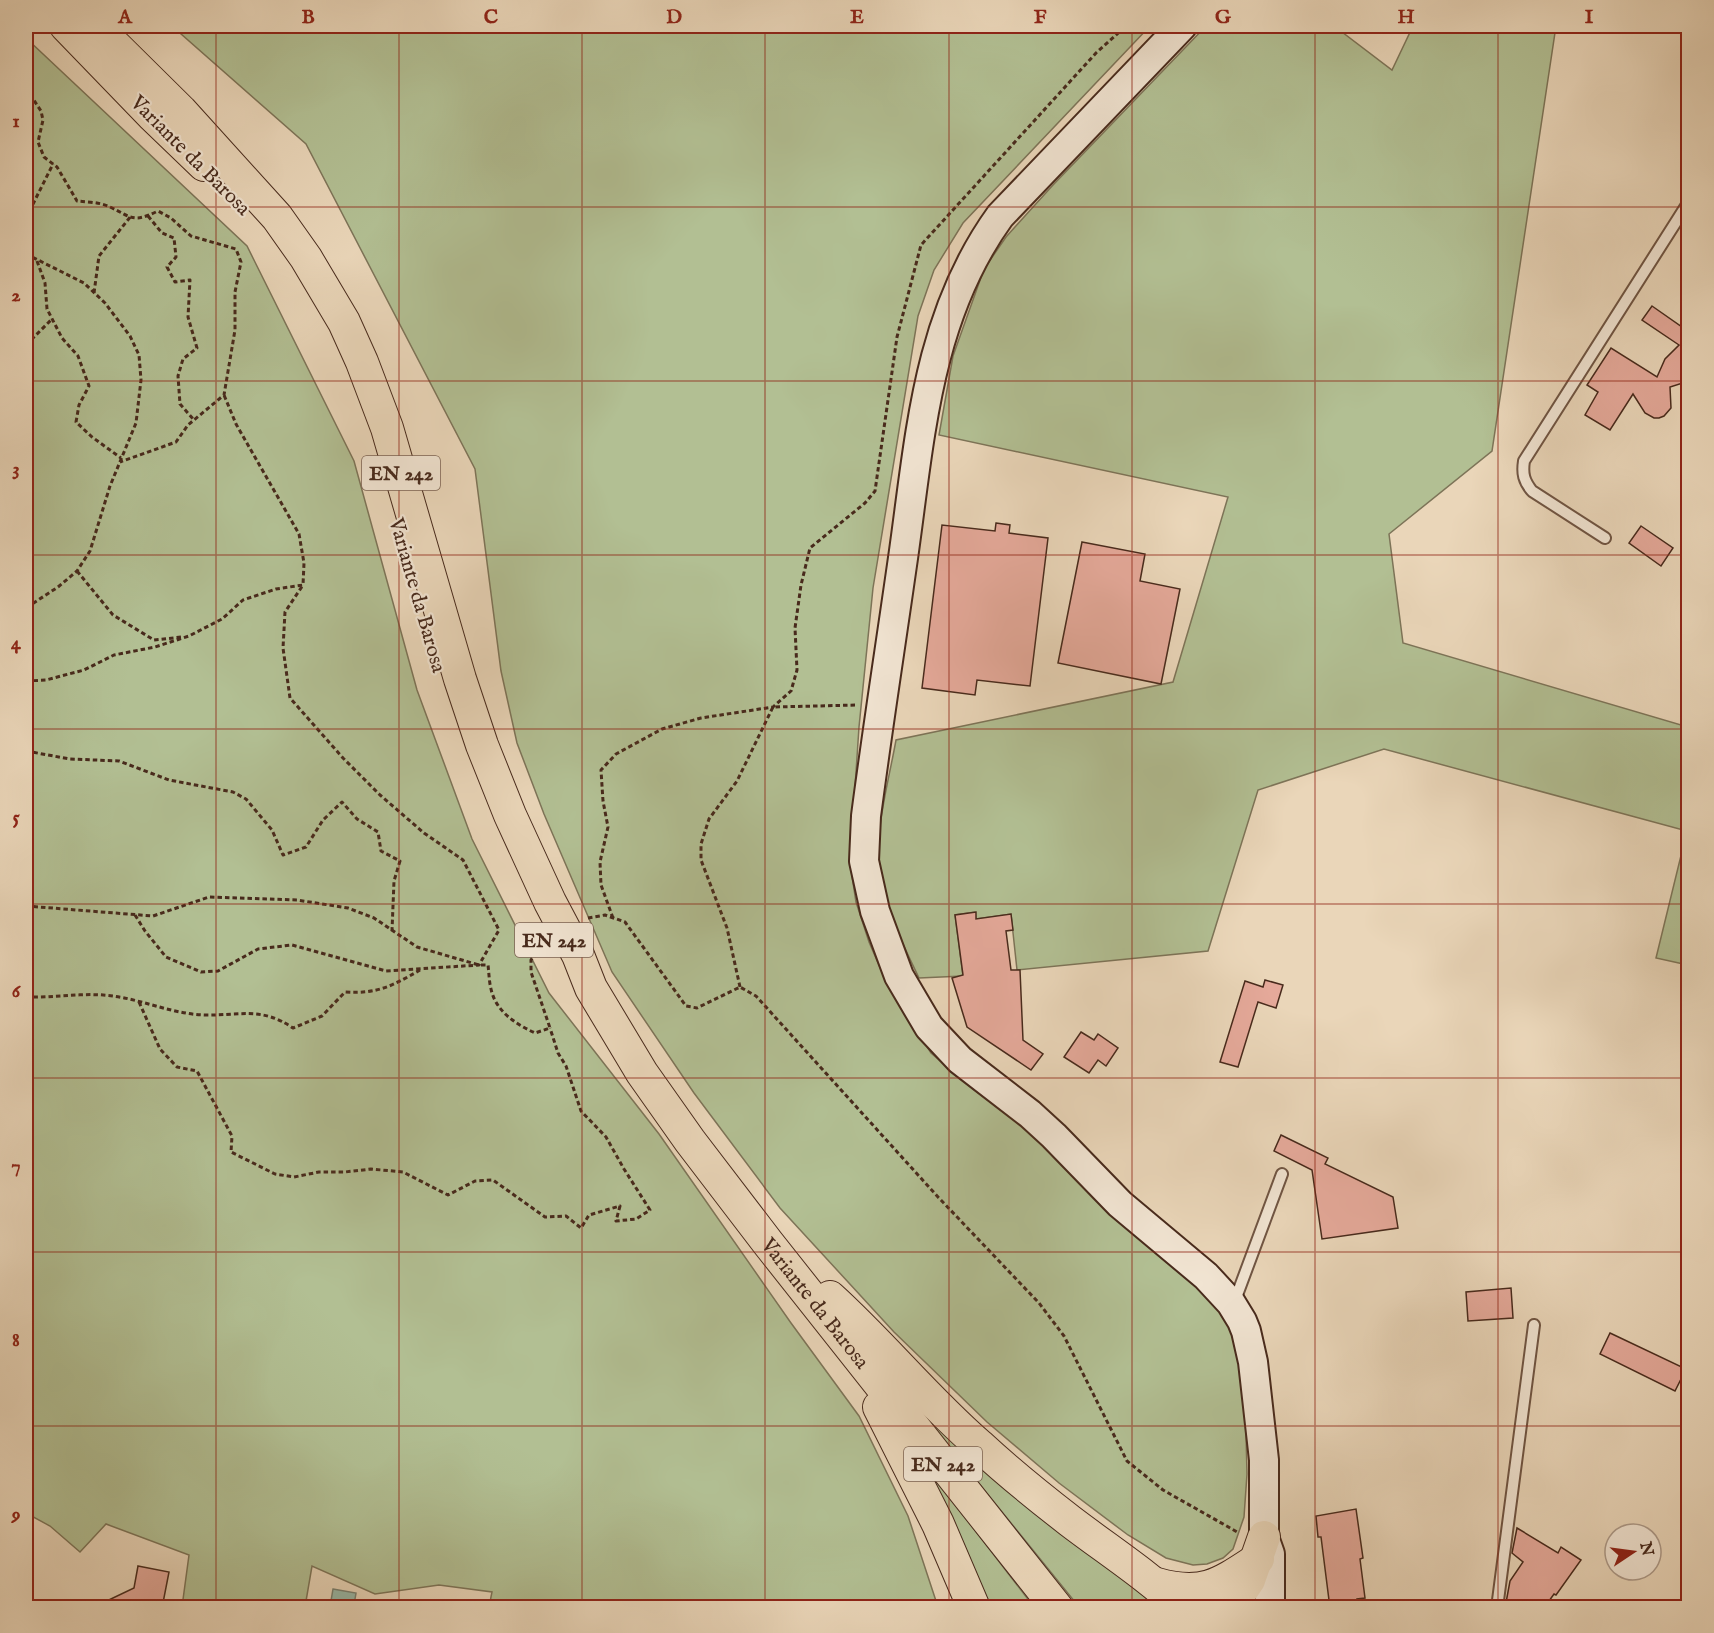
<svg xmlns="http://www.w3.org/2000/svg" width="1714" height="1633" font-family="'IM FELL English',serif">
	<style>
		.green { fill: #b2bf93; stroke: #7d7458; stroke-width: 1.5 }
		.water { fill: #99baa9; stroke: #798071; stroke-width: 1.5 }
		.building { fill: #e5a99a; stroke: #482a1c; stroke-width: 1.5 }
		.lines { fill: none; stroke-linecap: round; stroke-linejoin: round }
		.service-casing { stroke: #705543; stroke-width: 14 }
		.secondary-casing { stroke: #482a1c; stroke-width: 32 }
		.primary-casing { stroke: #482a1c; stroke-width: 34 }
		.path { stroke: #482a1c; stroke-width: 3; stroke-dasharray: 4.5 3; stroke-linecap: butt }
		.service { stroke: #f1e4d2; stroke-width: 10 }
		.secondary { stroke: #f1e4d2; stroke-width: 28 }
		.primary { stroke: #ead6b9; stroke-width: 32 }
		.grid { fill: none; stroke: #8f2418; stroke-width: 1.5; stroke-opacity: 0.55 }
		.labels { text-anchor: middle; stroke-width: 4.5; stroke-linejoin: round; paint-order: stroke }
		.shield { fill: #f1e4d2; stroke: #7b6253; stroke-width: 1.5 }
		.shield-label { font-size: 20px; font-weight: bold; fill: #482a1c }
		.street-label { font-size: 21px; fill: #482a1c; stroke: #f1e4d2 }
		.neatline { fill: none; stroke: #8f2418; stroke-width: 2 }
		.grid-label { font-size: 20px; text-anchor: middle; font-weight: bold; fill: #8f2418 }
	</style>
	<rect width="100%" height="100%" fill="#ead6b9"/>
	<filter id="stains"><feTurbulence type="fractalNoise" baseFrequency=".00333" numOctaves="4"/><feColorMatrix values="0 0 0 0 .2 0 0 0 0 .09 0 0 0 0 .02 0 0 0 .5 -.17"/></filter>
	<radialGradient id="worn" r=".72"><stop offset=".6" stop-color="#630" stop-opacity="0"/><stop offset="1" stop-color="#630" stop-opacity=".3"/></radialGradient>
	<!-- green -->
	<g class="green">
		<polygon points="172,26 1150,26 963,223 934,270 918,316 873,588 859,727 850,863 856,902 869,942 885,979 931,1053 973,1089 1023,1126 1082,1184 1223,1309 1234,1332 1245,1394 1247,1474 1244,1517 1233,1549 1223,1558 1207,1564 1193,1565 1166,1558 1128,1535 1059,1483 987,1422 894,1332 780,1208 694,1093 612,972 544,814 517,743 501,671 475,469 306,144"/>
		<path d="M1206,26h128l58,44 21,-44h143l-64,425 -103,83 14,109 285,84v238l-32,-7 31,-127 -303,-82 -126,41 -50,161 -191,19 -6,-56 -35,5 -1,-7 -20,3 8,61 -44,2c-19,-40 -43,-86 -41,-132 2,-36 12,-72 18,-106l277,-58 55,-185 -289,-62 14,-79 31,-87 22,-32 47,-52z"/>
		<polygon points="26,38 247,246 354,461 417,690 472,839 549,993 659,1134 791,1323 859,1416 908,1516 938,1607 489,1607 492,1592 439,1585 375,1594 312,1566 305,1607 182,1607 189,1555 106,1524 80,1552 50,1526 26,1513"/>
		<polygon points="896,1381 1156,1605 1157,1607 1079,1607"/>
		<polygon points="915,1452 1034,1607 982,1607"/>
	</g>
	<!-- water -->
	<polygon class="water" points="333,1589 356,1593 354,1605 331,1601"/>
	<!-- building -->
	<g class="building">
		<polygon points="1652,306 1689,332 1689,381 1670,387 1671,408 1664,416 1659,418 1654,418 1645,413 1633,394 1610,430 1585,415 1598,392 1587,385 1611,348 1657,377 1665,359 1679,345 1642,320"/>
		<polygon points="996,523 1010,525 1009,533 1048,538 1030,686 977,680 975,695 922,688 942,525 995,531"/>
		<polygon points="1641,526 1673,548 1661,566 1629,543"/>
		<polygon points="1082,542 1145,554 1140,581 1180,589 1161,684 1058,663"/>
		<polygon points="976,912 976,919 1011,914 1013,930 1006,931 1011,970 1020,970 1023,1040 1043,1054 1031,1070 967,1027 952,978 963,975 955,915"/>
		<polygon points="1265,980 1283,985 1276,1008 1258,1002 1238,1067 1220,1062 1245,981 1263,987"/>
		<polygon points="1081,1032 1094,1040 1098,1034 1118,1048 1106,1066 1098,1060 1089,1073 1064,1057"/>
		<polygon points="1281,1135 1328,1158 1325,1164 1393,1197 1398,1228 1322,1239 1312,1170 1274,1151"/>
		<polygon points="1511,1288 1513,1318 1468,1321 1466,1292"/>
		<polygon points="1610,1333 1686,1369 1675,1391 1600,1354"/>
		<polygon points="1356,1509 1363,1558 1360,1559 1365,1598 1357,1599 1358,1608 1330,1608 1321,1537 1318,1537 1316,1516"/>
		<polygon points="1517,1528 1558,1553 1561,1547 1581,1560 1556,1595 1554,1594 1544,1608 1505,1608 1510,1581 1523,1562 1512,1553"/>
		<polygon points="138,1566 169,1572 162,1608 92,1608 134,1588"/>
	</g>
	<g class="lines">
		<!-- service casing -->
		<g class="service-casing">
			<g id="service">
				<path d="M1605,538l-73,-47c-8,-10 -10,-17 -8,-30l164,-258"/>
				<polyline points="1234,1303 1282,1174"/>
				<polyline points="1497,1608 1534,1325"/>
			</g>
		</g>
		<!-- secondary casing -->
		<g class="secondary-casing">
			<path id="secondary" d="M1182,26l-182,190c-75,104 -80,226 -98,349 -12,84 -25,167 -36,251l-2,45 11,50 24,65 30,51 31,33 70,54 24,22 66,68 86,72 25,27 11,18 4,10 7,31 11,98v77l6,17v54"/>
		</g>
		<!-- primary casing -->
		<g class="primary-casing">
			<g id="primary">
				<polyline points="66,26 152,115 204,165"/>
				<path id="s1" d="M95,26l86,85 96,106 29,41 38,64 18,40 25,66 73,251 22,66 28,70 40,87 28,53 13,33 51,85 48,68 78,102 289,365"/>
				<path d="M830,1297c52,47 96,102 149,148 29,27 60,52 91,76 38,29 77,54 112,87"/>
				<polyline points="879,1407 938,1524 974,1608"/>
				<path d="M1157,1584c46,13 63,0 101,-25"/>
				<polyline points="1230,1608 1249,1580 1264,1537"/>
			</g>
		</g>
		<!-- path -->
		<g class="path">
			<path d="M26,88l15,23 2,9 -5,22 6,15 13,10 20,34c10,1 23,1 33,6 23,11 23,16 48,4l13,7 20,18 45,13 5,13 -6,30v38l-11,65 -36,30 -12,17 -56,20"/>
			<polyline points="26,208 33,204 53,164"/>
			<polyline points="148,216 162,233 174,238 176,257 167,267 175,282 190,280 188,317 197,348 183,359 178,376 180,404 194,420"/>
			<polyline points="26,254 84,283 105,303 130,336 139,355 141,380 136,423 110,486 90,551 77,571 58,587 26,608"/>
			<polyline points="37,261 45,283 47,309 62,338 78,356 89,386 79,405 76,422 92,437 121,458"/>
			<polyline points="94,293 99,256 131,216"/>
			<polyline points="26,345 52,319"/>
			<polyline points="77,571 113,615 154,640 182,637"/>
			<polyline points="26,681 46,680 84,670 114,655 155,647 189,636 222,619 243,600 276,589 303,585 304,563 299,534 236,424 224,395"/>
			<polyline points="26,751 70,759 119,761 169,780 233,792 246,799 272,830 283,855 306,847 323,820 342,802 357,819 378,832 381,851 400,861 394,881 392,931"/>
			<path d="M26,906l127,10 56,-19 88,3 51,8 26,10 43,29 62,18h9c1,8 1,16 3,24 5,23 25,35 44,44l15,-5 -19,-56v-12l8,-10"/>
			<polyline points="135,915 145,931 166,957 201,972 218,971 258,949 292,945 386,971 479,965 499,930 463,860 424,833 380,795 343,758 290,698 283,648 285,612 303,585"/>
			<polyline points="588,918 605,915 625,922 686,1006 697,1008 740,987 756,996 938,1197 1039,1303 1064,1336 1127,1461 1163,1490 1239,1533"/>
			<polyline points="613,918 601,885 600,862 608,827 603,801 601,770 616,754 662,729 701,718 773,707 791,691 797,670 795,628 801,585 810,548 865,503 875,491 897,337 921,245 1096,53 1126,26"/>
			<polyline points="740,987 727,928 701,860 701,844 709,819 737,781 773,707 858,705"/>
			<path d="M26,997c28,1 58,-5 87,-1 30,4 60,18 91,19 34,1 57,-9 89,13l29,-12 23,-24c33,2 47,-6 75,-22"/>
			<polyline points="139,1002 160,1049 177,1067 197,1071 232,1136 231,1152 275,1174 294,1177 319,1172 345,1172 371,1169 403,1172 448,1195 475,1181 493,1180 545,1217 566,1216 581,1228 589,1215 620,1206 616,1221 636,1219 650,1210 624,1169 606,1137 581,1111 566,1066 558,1053 550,1028"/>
		</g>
		<!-- service -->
		<use href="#service" class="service"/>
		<!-- secondary -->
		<use href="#secondary" class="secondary"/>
		<!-- primary -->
		<use href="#primary" class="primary"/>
	</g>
	<!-- grid -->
	<path class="grid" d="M216,26v1582M399,26v1582M582,26v1582M765,26v1582M949,26v1582M1132,26v1582M1315,26v1582M1498,26v1582M26,207h1662M26,381h1662M26,555h1662M26,729h1662M26,904h1662M26,1078h1662M26,1252h1662M26,1426h1662"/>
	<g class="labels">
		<!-- shield labels -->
		<g class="shield">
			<rect x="362" y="456" width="78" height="34" rx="4.5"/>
			<rect x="515" y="923" width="78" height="34" rx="4.5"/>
			<rect x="904" y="1447" width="78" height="34" rx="4.5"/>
		</g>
		<g class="shield-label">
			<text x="401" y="480">EN 242</text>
			<text x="554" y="947">EN 242</text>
			<text x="943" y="1471">EN 242</text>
		</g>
		<!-- street labels -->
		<g class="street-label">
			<text transform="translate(191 155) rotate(45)" y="7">Variante da Barosa</text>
			<text transform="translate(418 595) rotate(74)" y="7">Variante da Barosa</text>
			<text dy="7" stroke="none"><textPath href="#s1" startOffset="1488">Variante da Barosa</textPath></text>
		</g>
	</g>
	<!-- margin -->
	<rect width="1714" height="1633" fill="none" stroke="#ead6b9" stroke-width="66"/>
	<!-- north arrow -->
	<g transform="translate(1633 1552) rotate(77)"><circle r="28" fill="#f1e4d2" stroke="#ad9a89" stroke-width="1.5"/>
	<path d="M0-4.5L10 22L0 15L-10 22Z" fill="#8f2418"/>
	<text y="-9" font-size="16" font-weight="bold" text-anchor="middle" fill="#482a1c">N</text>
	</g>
	<rect x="33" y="33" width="1648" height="1567" class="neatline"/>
	<g class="grid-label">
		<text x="125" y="23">A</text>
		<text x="308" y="23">B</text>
		<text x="491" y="23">C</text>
		<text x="674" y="23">D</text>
		<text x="857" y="23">E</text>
		<text x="1040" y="23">F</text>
		<text x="1223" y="23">G</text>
		<text x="1406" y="23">H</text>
		<text x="1589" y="23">I</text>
		<text x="16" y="127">1</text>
		<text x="16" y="301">2</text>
		<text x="16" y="475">3</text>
		<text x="16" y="649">4</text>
		<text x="16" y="823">5</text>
		<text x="16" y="997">6</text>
		<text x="16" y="1172">7</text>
		<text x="16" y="1346">8</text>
		<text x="16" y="1520">9</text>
	</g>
	<rect width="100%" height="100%" filter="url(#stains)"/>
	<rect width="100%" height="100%" fill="url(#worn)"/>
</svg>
